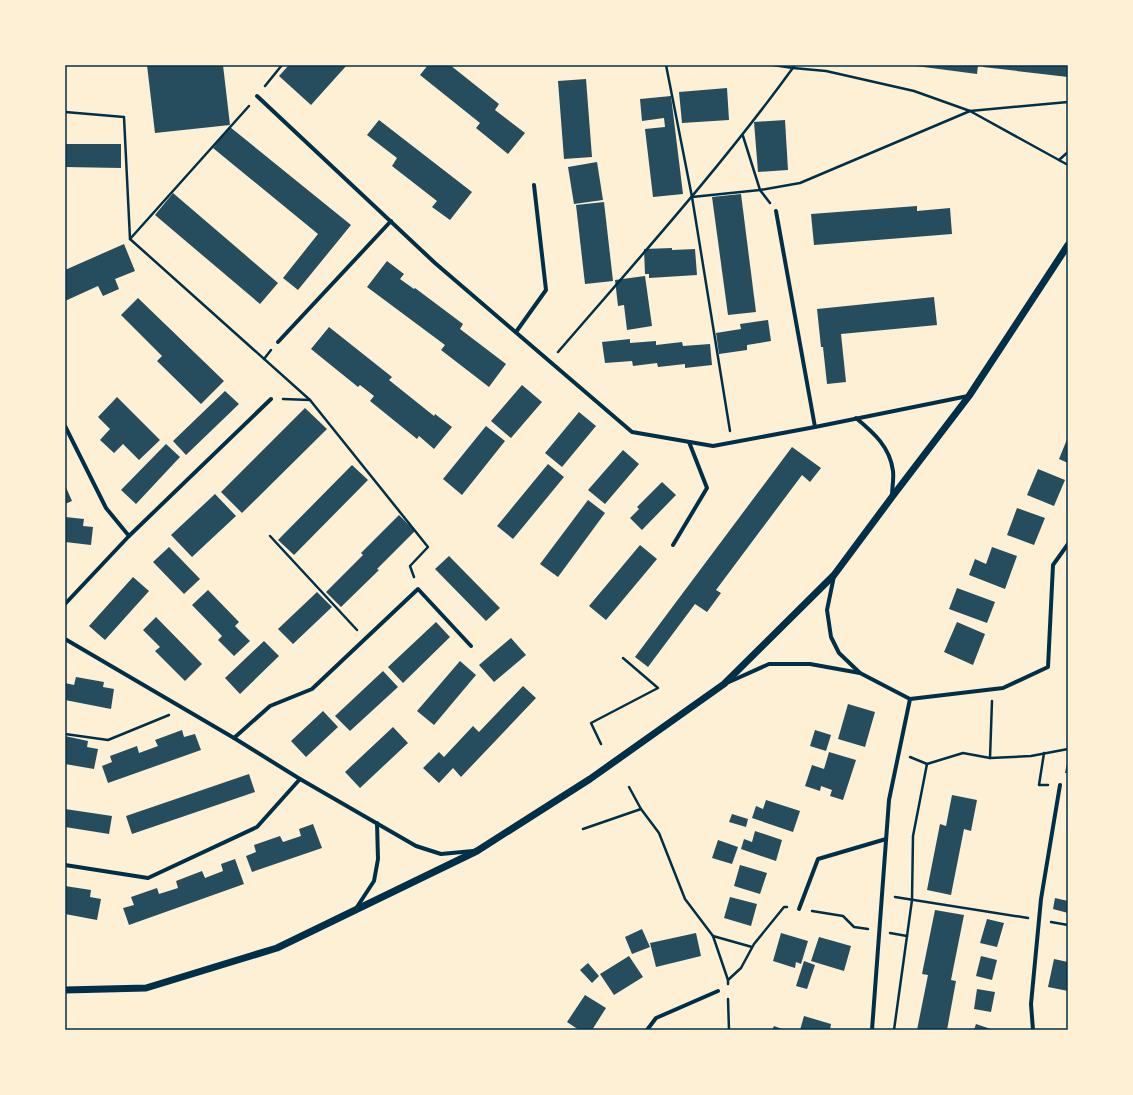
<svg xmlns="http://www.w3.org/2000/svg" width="1133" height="1095" font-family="Manrope,sans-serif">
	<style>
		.building { fill: #264d5e }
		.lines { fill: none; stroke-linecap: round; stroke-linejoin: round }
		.path { stroke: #003049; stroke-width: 2.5 }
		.minor { stroke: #003049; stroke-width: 4 }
		.tertiary { stroke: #003049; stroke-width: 7 }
		.neatline { fill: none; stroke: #003049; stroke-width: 1.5 }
	</style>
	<rect width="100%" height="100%" fill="#fdf0d5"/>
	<!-- building -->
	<g class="building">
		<polygon points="147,65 223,65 230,125 155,133"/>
		<polygon points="289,65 347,65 311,105 279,76"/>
		<polygon points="428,65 450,65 499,104 495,110 525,133 508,154 476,128 480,123 420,75"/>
		<polygon points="908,65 978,65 977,74"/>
		<polygon points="983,65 1068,65 1068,77 983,67"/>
		<polygon points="586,79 592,157 564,159 558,81"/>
		<polygon points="727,88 729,120 682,123 679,92"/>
		<polygon points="671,96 683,194 653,197 645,129 665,127 664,118 642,121 640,99"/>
		<polygon points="379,120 472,192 450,220 432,207 437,201 392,166 397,158 367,135"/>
		<polygon points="785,120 788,170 758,172 754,122"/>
		<polygon points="230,127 351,225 298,290 283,278 318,234 213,148"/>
		<polygon points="65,144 121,144 121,168 65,167"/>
		<polygon points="597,162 603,200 574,204 568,167"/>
		<polygon points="173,193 278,283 260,304 155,215"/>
		<polygon points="741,194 756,312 728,315 712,197"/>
		<polygon points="604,202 613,281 585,284 576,205"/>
		<polygon points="917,206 917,211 950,208 952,234 814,245 811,214"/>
		<polygon points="124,244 135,271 115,279 119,289 103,296 98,286 65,301 65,270"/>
		<polygon points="672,248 672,250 695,249 697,275 649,278 649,274 645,274 644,249"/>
		<polygon points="387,261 404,274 400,279 414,289 415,288 463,324 460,329 506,364 489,387 441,350 445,345 367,287"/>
		<polygon points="645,276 652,326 627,330 624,305 618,306 615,280"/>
		<polygon points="934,297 937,325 841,334 846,382 827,384 823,347 821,347 817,309"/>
		<polygon points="138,298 224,381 201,404 157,361 162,356 121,315"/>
		<polygon points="768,320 771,341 747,345 747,350 719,354 716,333 741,329 740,324"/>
		<polygon points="329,327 392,377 389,380 434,416 435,414 452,427 434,449 419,436 417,439 370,401 374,396 360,385 358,387 311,349"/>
		<polygon points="630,339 630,343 656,341 656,345 682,342 683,346 710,344 712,365 685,368 685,364 658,367 657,363 633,366 632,361 605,363 602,342"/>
		<polygon points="522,385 542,402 511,438 491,421"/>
		<polygon points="225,391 239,404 186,455 173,441"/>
		<polygon points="117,397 160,440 139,460 123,444 114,453 100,440 110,429 98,417"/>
		<polygon points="305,408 327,429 242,513 221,492"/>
		<polygon points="579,412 596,426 562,467 545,453"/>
		<polygon points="486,426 505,441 462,495 443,479"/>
		<polygon points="1068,437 1068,463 1059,459"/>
		<polygon points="166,444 180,457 136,504 121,490"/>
		<polygon points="792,447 821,468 810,482 802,475 716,590 721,593 707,612 695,604 648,667 635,657"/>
		<polygon points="623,450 639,464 605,504 588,490"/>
		<polygon points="548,464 564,477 513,539 497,526"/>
		<polygon points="352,465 368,480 294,555 278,540"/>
		<polygon points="1038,469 1065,480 1054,506 1027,495"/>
		<polygon points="662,482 676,495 642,530 630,518 639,509 637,507"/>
		<polygon points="65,485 72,501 65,504"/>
		<polygon points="215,494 236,516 192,557 171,535"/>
		<polygon points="588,500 605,513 558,577 540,564"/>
		<polygon points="1017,508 1045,518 1034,545 1007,535"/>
		<polygon points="399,515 415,531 377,569 379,570 341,607 326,592 363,555 361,553"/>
		<polygon points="65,517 84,519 83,526 93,527 91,545 65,542"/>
		<polygon points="640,545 657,559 606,620 589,606"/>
		<polygon points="169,547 200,579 184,594 153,562"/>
		<polygon points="992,547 1017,556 1005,589 969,575 975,559 986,564"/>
		<polygon points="449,556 500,608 486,621 435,569"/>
		<polygon points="133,577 149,591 105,640 89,626"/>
		<polygon points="957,588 995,602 987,623 949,609"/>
		<polygon points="208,590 239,622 235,626 250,641 234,656 218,640 222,636 192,605"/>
		<polygon points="317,592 332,607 293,644 278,629"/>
		<polygon points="156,617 202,664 185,681 155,651 160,647 143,630"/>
		<polygon points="436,622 450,637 403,683 388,667"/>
		<polygon points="957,622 985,634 973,665 944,652"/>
		<polygon points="511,638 526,655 494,682 479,665"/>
		<polygon points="264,641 279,656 240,694 225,678"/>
		<polygon points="460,661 476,675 434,725 417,711"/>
		<polygon points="383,671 398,687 350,731 335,716"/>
		<polygon points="76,677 104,682 103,687 114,689 111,709 65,700 65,683 74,685"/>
		<polygon points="523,686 536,698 461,777 453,768 439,783 423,768 439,752 444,757 473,726 479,732"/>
		<polygon points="848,704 875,712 865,747 838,739"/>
		<polygon points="323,711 338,727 306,757 291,741"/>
		<polygon points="393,727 408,743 360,788 345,772"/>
		<polygon points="182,730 184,737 195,734 201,750 108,783 102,766 112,762 110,756 137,746 139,753 158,746 155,740"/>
		<polygon points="815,730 831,735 826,751 810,746"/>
		<polygon points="65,736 88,741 87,747 98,749 94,769 65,764"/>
		<polygon points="829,752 856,760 843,800 830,796 832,790 821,786 820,791 805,786 812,765 824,769"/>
		<polygon points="1067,763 1068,763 1068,773 1065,773"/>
		<polygon points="249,774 255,792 132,834 126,816"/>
		<polygon points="952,795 977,800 971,831 964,829 951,895 927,890 940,824 946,826"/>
		<polygon points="766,800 800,811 793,832 752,818 756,806 763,809"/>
		<polygon points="65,809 112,816 109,834 65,827"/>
		<polygon points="732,814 748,819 746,827 729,822"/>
		<polygon points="313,824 322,848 252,872 246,856 256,852 254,845 280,836 283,842 301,836 299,829"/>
		<polygon points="755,831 782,840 776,861 741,849 744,839 752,842"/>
		<polygon points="718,840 738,847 732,864 712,858"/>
		<polygon points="235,859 244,884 129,925 123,908 134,905 131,897 157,888 159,894 178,888 176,881 202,871 205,878 223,871 221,864"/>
		<polygon points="740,865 767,873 760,894 734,886"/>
		<polygon points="65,886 91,890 90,897 101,899 97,920 65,914"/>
		<polygon points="730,897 757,904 751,926 724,918"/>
		<polygon points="1055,898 1068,901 1068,913 1053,909"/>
		<polygon points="935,910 964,915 951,980 956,981 947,1030 917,1030 928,975 922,974"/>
		<polygon points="987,919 1004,923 997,947 980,943"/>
		<polygon points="642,929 650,947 632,954 625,937"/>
		<polygon points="696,933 701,956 656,967 650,943"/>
		<polygon points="781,933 808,941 801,964 796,962 795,968 773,961"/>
		<polygon points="819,937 851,946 844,971 811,961"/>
		<polygon points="629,956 643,977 614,995 600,974"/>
		<polygon points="981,956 997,960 992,980 976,976"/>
		<polygon points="1054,959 1068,962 1068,991 1048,987"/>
		<polygon points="804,961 815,965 807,989 796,986"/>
		<polygon points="588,963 599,976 592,983 580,970"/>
		<polygon points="977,989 995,992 991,1012 974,1009"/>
		<polygon points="585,995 606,1008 592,1030 579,1030 567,1022"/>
		<polygon points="804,1016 831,1024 830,1030 800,1030"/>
		<polygon points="976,1024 991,1029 991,1030 974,1030"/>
		<polygon points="774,1026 785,1030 772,1030"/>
	</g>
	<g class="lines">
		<!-- path -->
		<g class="path">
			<polyline points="666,65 692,197 730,431"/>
			<polyline points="773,65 793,68 826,71 914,91 970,111 1068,165"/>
			<polyline points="265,86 282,65"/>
			<polyline points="65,112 124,117 130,239 310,400 428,547 410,566 414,577"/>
			<polyline points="743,136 760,190 770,203"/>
			<polyline points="1059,160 1068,152"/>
			<polyline points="692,197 760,190 800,183 970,111 1068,102"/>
			<polyline points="130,239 249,106"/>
			<path d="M558,352c81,-94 164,-186 237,-287"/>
			<polyline points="264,359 271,350"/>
			<polyline points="283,399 310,400"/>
			<polyline points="270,536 357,630"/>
			<polyline points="992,701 990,758 1031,756 1068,749"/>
			<polyline points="65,734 108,740 169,715"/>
			<polyline points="601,744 591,723 658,688 623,658"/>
			<polyline points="1044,753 1039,785 1048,785"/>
			<polyline points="910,757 927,764 963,753 990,758"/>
			<polyline points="629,787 641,809"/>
			<polyline points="583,829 641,809 659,833 685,899 713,936"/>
			<polyline points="895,897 1028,918"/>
			<polyline points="812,911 843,916 854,927 868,929"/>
			<polyline points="1051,922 1068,925"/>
			<polyline points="890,933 907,936"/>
			<polyline points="728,980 713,936 752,947"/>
			<polyline points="728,984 728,980 741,968 754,944 784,907 787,907"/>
			<polyline points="728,999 729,1030"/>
			<polyline points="894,1030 912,900 913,836 927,764"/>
		</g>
		<!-- minor -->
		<g class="minor">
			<polyline points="257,96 435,263 632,432 713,446 815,427 968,396"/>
			<polyline points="776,211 815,427"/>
			<polyline points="516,332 546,290 534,185"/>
			<polyline points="278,342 391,221"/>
			<path d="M856,418c18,15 34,29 37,53 1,8 -1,17 -1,25"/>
			<polyline points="65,426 106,508 129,536"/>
			<polyline points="673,545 707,488 689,442"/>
			<polyline points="834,576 827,610 831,637 839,653 860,673"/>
			<polyline points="65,604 129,536 271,399"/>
			<polyline points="65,639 234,738 300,779 416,846 441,854 473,851"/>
			<polyline points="729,682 769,664 810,664 860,673 910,699 1003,688 1048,667 1053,565 1068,544"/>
			<polyline points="234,738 270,706 312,689 418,589 471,646"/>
			<polyline points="65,865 148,878 257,827 300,779"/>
			<polyline points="357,907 374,881 378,859 377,823"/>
			<polyline points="799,909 818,859 886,839"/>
			<polyline points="647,1030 656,1018 718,991"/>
			<polyline points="872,1030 889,800 910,699"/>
			<polyline points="1033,1030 1031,1004 1041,899 1060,785"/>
		</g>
		<!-- tertiary -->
		<polyline class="tertiary" points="65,990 146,988 277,948 477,851 590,779 724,684 834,575 892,497 969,396 1068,245"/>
	</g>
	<!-- border -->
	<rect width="1133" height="1095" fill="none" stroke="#fdf0d5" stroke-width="132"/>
	<rect x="66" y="66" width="1001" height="963" class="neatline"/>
</svg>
